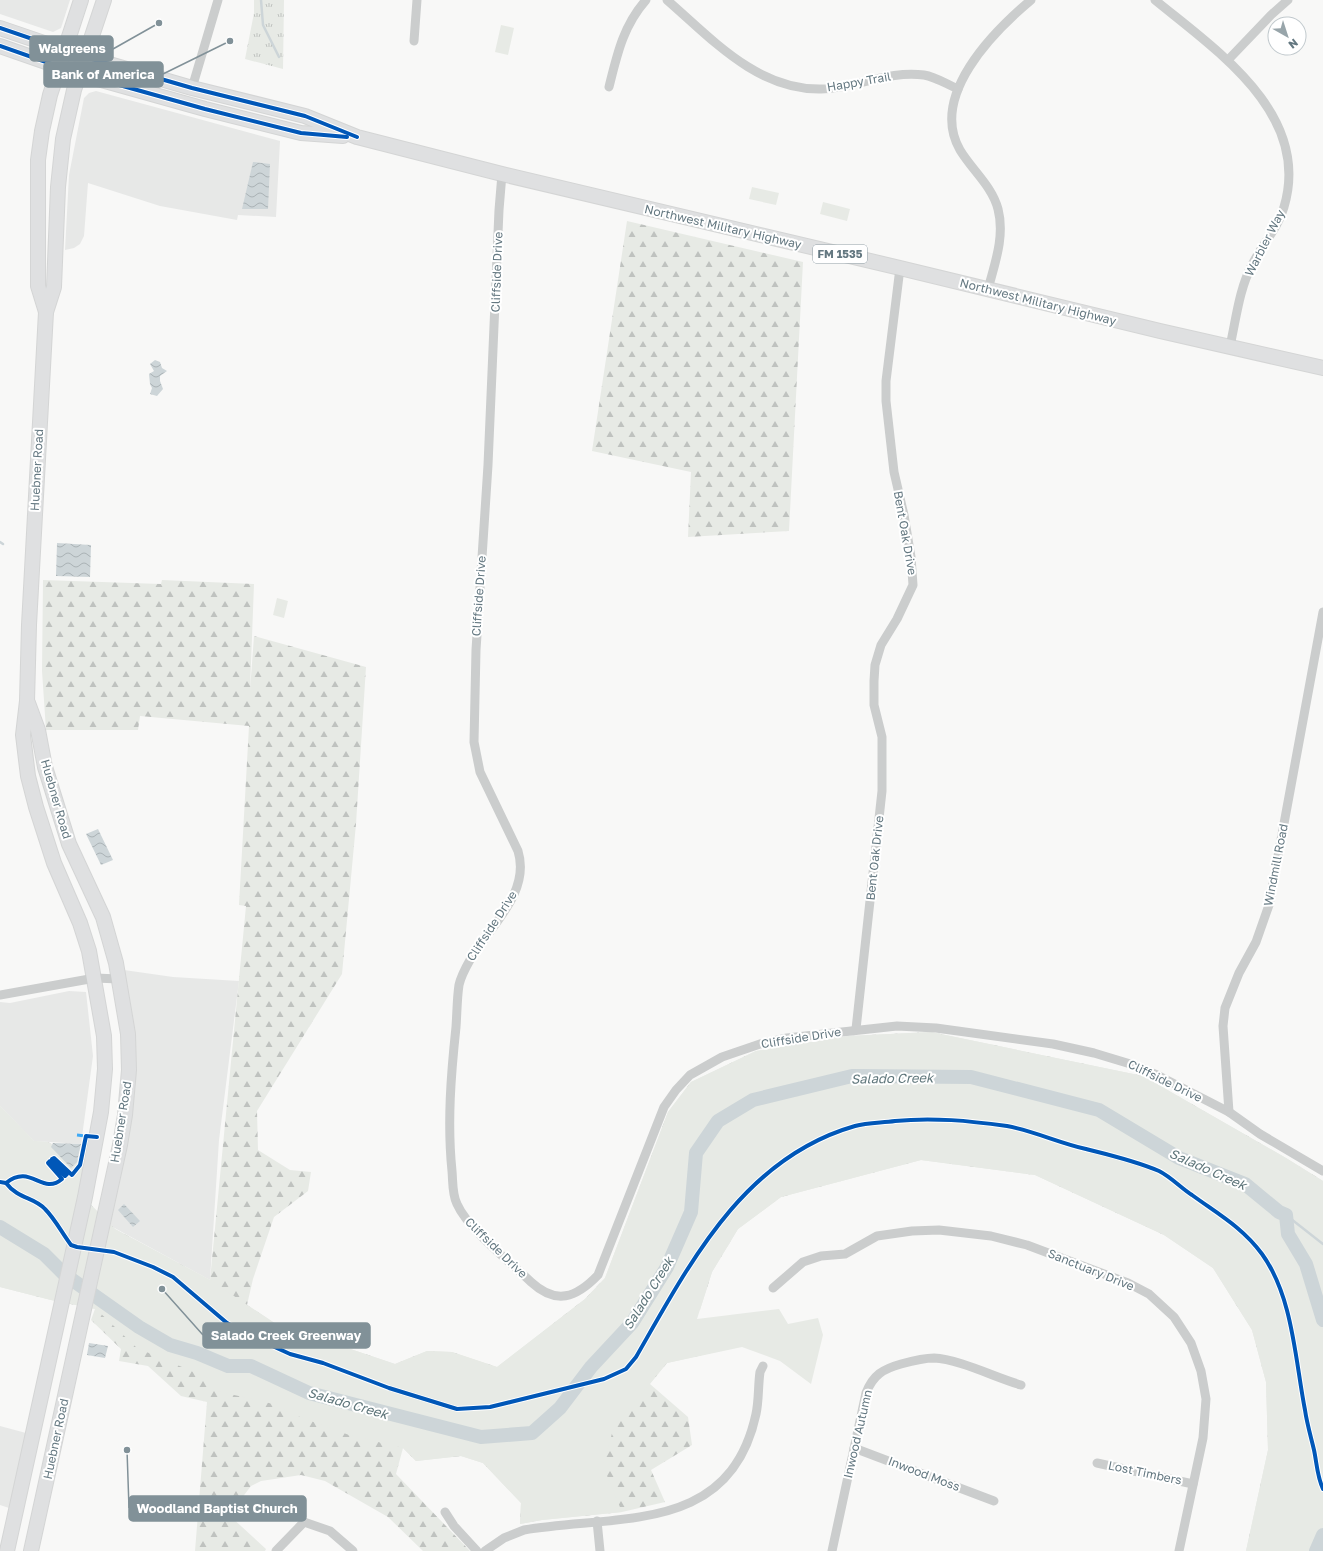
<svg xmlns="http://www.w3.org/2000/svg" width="1323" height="1551" font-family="'Golos Text',sans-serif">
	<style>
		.built { fill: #e7e8e7 }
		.grass { fill: url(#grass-tufts) }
		.forest { fill: url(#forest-firs) }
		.park { fill: #e7eae5 }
		.water { fill: url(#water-waves) }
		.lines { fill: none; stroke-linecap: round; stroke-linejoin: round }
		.stream { stroke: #cdd5d8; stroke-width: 2.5 }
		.river { stroke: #cdd5d8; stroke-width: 14 }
		.primary-casing { stroke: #d4d5d5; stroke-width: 16 }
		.street { stroke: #cbcdcd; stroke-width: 9 }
		.primary { stroke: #dfe0e1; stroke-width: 14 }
		.quiet { stroke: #3fa9f5; stroke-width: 3; stroke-dasharray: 6 3; stroke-linecap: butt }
		.cycleway-casing { stroke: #fff; stroke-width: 6 }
		.cycleway { stroke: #0057b8; stroke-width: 4 }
		.labels { text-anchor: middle; stroke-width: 4; stroke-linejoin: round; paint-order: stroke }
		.shield { fill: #fff; stroke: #92a0a7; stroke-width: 1 }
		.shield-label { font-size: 11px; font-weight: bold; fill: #647881 }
		.street-label { font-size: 12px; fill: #647881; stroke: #fff }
		.water-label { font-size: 13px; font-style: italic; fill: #5f767b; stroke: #fff }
		.leader { fill: none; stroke: #819198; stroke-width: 1.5 }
		.callout-dot { fill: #819198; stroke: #fff; stroke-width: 1.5 }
		.callout { fill: #819198; stroke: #819198; stroke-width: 1.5 }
		.callout-label { font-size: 13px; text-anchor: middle; font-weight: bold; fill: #fff }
	</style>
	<defs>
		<pattern id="grass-tufts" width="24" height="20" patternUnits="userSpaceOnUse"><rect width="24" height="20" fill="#e7eae5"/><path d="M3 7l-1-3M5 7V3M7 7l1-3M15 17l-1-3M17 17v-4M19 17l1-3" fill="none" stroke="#bfc2bf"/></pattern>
		<pattern id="forest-firs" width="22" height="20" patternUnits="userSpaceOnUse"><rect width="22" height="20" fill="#e7eae5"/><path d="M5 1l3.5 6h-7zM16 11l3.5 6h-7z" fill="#bfc2bf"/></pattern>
		<pattern id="water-waves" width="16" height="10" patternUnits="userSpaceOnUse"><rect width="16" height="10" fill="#cdd5d8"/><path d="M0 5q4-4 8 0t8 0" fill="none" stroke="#aab2b5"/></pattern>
	</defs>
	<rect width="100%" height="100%" fill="#f8f8f7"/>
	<!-- built -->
	<g class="built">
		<polygon points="0,0 70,0 61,28 53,32 0,14"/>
		<polygon points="96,91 280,141 276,217 238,215 237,220 160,206 88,183 84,236 80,244 74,248 65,250 69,175 84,98 89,93"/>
		<polygon points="124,970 173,977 239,981 219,1140 210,1280 109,1225 129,1127"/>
		<polygon points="69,991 86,992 93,1056 81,1144 34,1141 0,1106 0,1002 10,1003"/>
		<polygon points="0,1426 26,1433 9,1508 0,1505"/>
	</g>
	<!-- grass -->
	<polygon class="grass" points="254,0 284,0 283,69 245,59 254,13"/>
	<!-- forest -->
	<g class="forest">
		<polygon points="627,221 803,262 789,531 688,537 691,472 592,451"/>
		<polygon points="43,580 161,584 162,580 254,584 250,690 254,636 366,667 356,824 342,974 257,1111 258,1150 290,1170 311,1172 308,1191 274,1217 253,1279 247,1305 276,1324 395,1364 427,1351 452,1352 497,1367 585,1299 605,1278 668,1112 691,1082 756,1051 849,1036 931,1032 1143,1076 1286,1158 1323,1181 1323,1457 1246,1551 1268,1450 1266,1382 1252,1330 1213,1268 1164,1235 1035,1175 921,1160 781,1197 738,1229 712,1272 700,1310 675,1310 729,1349 667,1363 650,1384 688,1417 692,1445 651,1470 665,1502 622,1512 542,1520 520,1524 521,1503 483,1463 461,1456 416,1461 403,1448 396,1474 470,1551 423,1551 388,1517 325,1481 301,1475 261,1481 251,1486 229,1515 266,1549 265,1551 195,1551 207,1402 181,1396 148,1366 119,1361 121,1349 91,1320 95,1309 51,1300 0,1287 0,1106 34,1141 48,1142 84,1163 79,1193 115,1229 210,1280 246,906 239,905 249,726 140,716 138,730 46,730 42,671"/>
	</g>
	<!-- park -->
	<g class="park">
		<polygon points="501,25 514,28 508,55 495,52"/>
		<polygon points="752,187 779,193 776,205 749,199"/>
		<polygon points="823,202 850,209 847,221 820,214"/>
		<polygon points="277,598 288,601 284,618 273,615"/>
		<polygon points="931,1032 1143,1076 1286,1158 1323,1181 1323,1551 1246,1551 1268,1450 1266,1382 1252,1330 1213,1268 1164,1235 1035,1175 921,1160 781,1197 738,1229 712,1272 697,1319 779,1309 788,1324 818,1318 823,1335 811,1384 780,1361 742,1347 667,1363 614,1426 603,1466 622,1512 542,1520 520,1524 521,1503 483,1463 461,1456 416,1461 403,1448 349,1435 292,1414 273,1404 208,1389 208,1378 137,1348 96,1309 51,1300 0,1287 0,1106 34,1141 48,1142 84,1163 79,1193 115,1229 210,1280 276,1324 395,1364 427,1351 452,1352 497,1367 585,1299 605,1278 668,1112 691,1082 756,1051 849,1036"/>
	</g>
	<!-- water -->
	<g class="water">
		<polygon points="253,162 270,164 268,209 242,209"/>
		<polygon points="155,360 160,362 162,368 167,371 160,376 160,381 163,389 157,396 150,394 152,388 150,384 149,374 154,371 150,364"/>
		<polygon points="57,543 91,545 90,577 56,576"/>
		<polygon points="98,829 113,860 101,865 86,834"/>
		<polygon points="53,1143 81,1144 77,1162 71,1168 51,1147"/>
		<polygon points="124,1204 140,1221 133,1227 118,1210"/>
		<polygon points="89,1343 108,1346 105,1358 87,1355"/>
	</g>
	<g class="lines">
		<!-- stream -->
		<g class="stream">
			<polyline points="261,0 263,25 279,57"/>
			<polyline points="0,542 3,544"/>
			<polyline points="1286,1215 1323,1244"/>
		</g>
		<!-- river -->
		<g class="river">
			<polyline points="0,1227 44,1254 64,1274 139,1327 170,1345 197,1353 228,1366 251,1366 309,1393 481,1437 532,1433 560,1408 591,1367 632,1323 667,1267 691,1212 696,1153 718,1121 753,1100 852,1076 971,1077 1099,1110 1179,1158 1245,1184 1279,1212 1286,1215 1288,1234 1306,1264 1323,1320"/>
			<polyline points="1316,1551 1323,1535"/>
		</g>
		<!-- primary casing -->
		<g class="primary-casing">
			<g id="primary">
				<polyline points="0,28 85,57 192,88 305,116 357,137 502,174 900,268 1160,331 1323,368"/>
				<polyline points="0,46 80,74 205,109 301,133 343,136"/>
				<polyline points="46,312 38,286 38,160 42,131 50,95 81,0"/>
				<polyline points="28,703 38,730 45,767 69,844 103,917 116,963 128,1034 129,1070 125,1115 120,1145 31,1551"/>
				<polyline points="7,1551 85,1197 101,1112 105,1069 104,1036 89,951 80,923 54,863 36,807 28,776 23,735 27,701 29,625 46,312 54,287 58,187 63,139 74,90 104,0"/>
			</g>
		</g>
		<!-- street -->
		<g class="street">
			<path d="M667,0c45,39 90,90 154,89 35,-1 68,-19 103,-14 12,2 22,9 34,14"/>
			<path d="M1155,0c61,50 157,114 129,207 -6,22 -22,37 -32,58 -13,24 -16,55 -22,81"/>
			<polyline points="414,41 417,0"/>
			<polyline points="1228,60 1271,15 1288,0"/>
			<path d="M609,87c8,-32 14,-61 37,-87"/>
			<polyline points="192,88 218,0"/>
			<path d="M502,174l-3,36 -11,255 -12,185 -2,92 6,30 38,79c13,42 -29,76 -48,109 -4,7 -9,16 -11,25 -2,13 -2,28 -3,42 -5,47 -9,96 -4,144 1,11 0,23 5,33 11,25 53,58 74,78 25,23 45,16 67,-7l66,-168 12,-17 14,-15 32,-18 38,-13 27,-6 110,-12 39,2 117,16 41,9 43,13 18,8 74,38 31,22 63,37"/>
			<path d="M988,289c7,-26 17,-53 10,-80 -6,-23 -26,-39 -38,-59 -31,-54 33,-118 71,-150"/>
			<polyline points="0,995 95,978 119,979"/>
			<polyline points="856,1029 882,791 882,737 874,705 874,681 875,665 881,645 897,619 913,585 911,557 904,515 894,472 886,401 886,381 900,268"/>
			<polyline points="1229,1112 1223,1026 1225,1008 1239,973 1256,942 1269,905 1323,612"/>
			<polyline points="773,1288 803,1262 821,1256 845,1254 877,1236 912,1231 939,1230 991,1236 1027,1245 1128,1283 1149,1294 1174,1317 1191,1343 1201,1371 1206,1399 1203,1438 1179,1551"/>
			<polyline points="854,1448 994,1501"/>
			<polyline points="1097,1463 1193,1484"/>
			<polyline points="445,1512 454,1526 477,1551"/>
			<polyline points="597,1521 600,1551"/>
			<polyline points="276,1551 304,1522 330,1531 353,1551"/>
			<path d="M485,1551l19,-13 20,-8c94,-16 206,5 232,-116 3,-14 2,-28 4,-42l3,-6"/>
			<path d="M832,1551l34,-158c7,-18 17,-24 35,-29 11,-3 22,-6 33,-6 24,1 63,20 87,27"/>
		</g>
		<!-- primary -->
		<use href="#primary" class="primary"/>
		<!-- quiet -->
		<polyline class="quiet" points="77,1135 86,1136"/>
		<!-- cycleway casing -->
		<g class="cycleway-casing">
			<g id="cycleway">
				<polyline points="0,28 85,57 192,88 305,116 357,137"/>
				<polyline points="0,46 80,74 205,109 301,133 347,137"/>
				<path d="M0,1182l6,1c12,16 28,14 39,26 10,10 17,24 26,36l6,2 37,5 39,15 20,10 54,46 15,9 48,22 33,9 66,25 68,21 33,-2 114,-28 22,-10 10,-12c54,-94 107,-199 219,-231 13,-4 27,-3 40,-5 38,-4 75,0 112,5 27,5 52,17 79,23 24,6 50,12 73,22 12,6 22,17 33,24 26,19 50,32 70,59 31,43 33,105 43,156 2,14 6,27 9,40 3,14 3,26 9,39"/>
				<path d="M6,1183c25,-20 36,13 56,-4l-14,-16 2,-2 15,15 2,-2 -15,-15 2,-1 18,17 8,-10 6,-29 11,1"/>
			</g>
		</g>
		<!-- cycleway -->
		<use href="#cycleway" class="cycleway"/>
	</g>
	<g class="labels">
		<!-- shield labels -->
		<rect class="shield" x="813" y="245" width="54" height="18" rx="3"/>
		<g class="shield-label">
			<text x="840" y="258">FM 1535</text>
		</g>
		<!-- street labels -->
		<g class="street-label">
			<text transform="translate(859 82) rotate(-10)" y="4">Happy Trail</text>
			<text transform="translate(723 227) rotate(13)" y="4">Northwest Military Highway</text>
			<text transform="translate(1265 243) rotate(-63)" y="4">Warbler Way</text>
			<text transform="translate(497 272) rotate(-88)" y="4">Cliffside Drive</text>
			<text transform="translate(1038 302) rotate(14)" y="4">Northwest Military Highway</text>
			<text transform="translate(37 470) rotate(-87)" y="4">Huebner Road</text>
			<text transform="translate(905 533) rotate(80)" y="4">Bent Oak Drive</text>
			<text transform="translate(479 596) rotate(-86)" y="4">Cliffside Drive</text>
			<text transform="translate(56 799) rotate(74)" y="4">Huebner Road</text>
			<text transform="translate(875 858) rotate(-84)" y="4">Bent Oak Drive</text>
			<text transform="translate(1276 865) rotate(-79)" y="4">Windmill Road</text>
			<text transform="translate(492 926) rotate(-57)" y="4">Cliffside Drive</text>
			<text transform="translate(801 1038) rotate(-9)" y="4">Cliffside Drive</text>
			<text transform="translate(1165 1081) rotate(26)" y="4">Cliffside Drive</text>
			<text transform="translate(121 1122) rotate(-81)" y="4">Huebner Road</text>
			<text transform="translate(496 1248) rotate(44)" y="4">Cliffside Drive</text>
			<text transform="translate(1091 1270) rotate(22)" y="4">Sanctuary Drive</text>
			<text transform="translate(858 1434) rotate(-77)" y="4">Inwood Autumn</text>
			<text transform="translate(56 1439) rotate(-78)" y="4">Huebner Road</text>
			<text transform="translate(1145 1473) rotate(12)" y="4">Lost Timbers</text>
			<text transform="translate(924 1474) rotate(21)" y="4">Inwood Moss</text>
		</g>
		<!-- water labels -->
		<g class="water-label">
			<text transform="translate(892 1078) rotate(-1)" y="5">Salado Creek</text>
			<text transform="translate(1208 1169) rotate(24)" y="5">Salado Creek</text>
			<text transform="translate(648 1293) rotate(-58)" y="5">Salado Creek</text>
			<text transform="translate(348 1403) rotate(16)" y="5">Salado Creek</text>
		</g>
	</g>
	<!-- callouts -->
	<path class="leader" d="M159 23L113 49M230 41L163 74M162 1289L203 1335M127 1450L129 1508"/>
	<g class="callout-dot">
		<circle cx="159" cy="23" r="4"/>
		<circle cx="230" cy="41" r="4"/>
		<circle cx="162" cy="1289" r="4"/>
		<circle cx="127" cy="1450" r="4"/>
	</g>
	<g class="callout">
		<rect x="30" y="36" width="83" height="25" rx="4"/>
		<rect x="44" y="62" width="119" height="25" rx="4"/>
		<rect x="203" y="1323" width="167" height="25" rx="4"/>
		<rect x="129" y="1496" width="177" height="25" rx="4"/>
	</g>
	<g class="callout-label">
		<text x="72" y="53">Walgreens</text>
		<text x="103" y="79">Bank of America</text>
		<text x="286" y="1340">Salado Creek Greenway</text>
		<text x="217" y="1513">Woodland Baptist Church</text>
	</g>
	<!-- north arrow -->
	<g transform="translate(1287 36) rotate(141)"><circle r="19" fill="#ffffff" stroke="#c1c9cd"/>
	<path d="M0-3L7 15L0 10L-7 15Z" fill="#98a5aa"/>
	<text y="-6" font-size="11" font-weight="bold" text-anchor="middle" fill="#647881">N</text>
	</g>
</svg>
